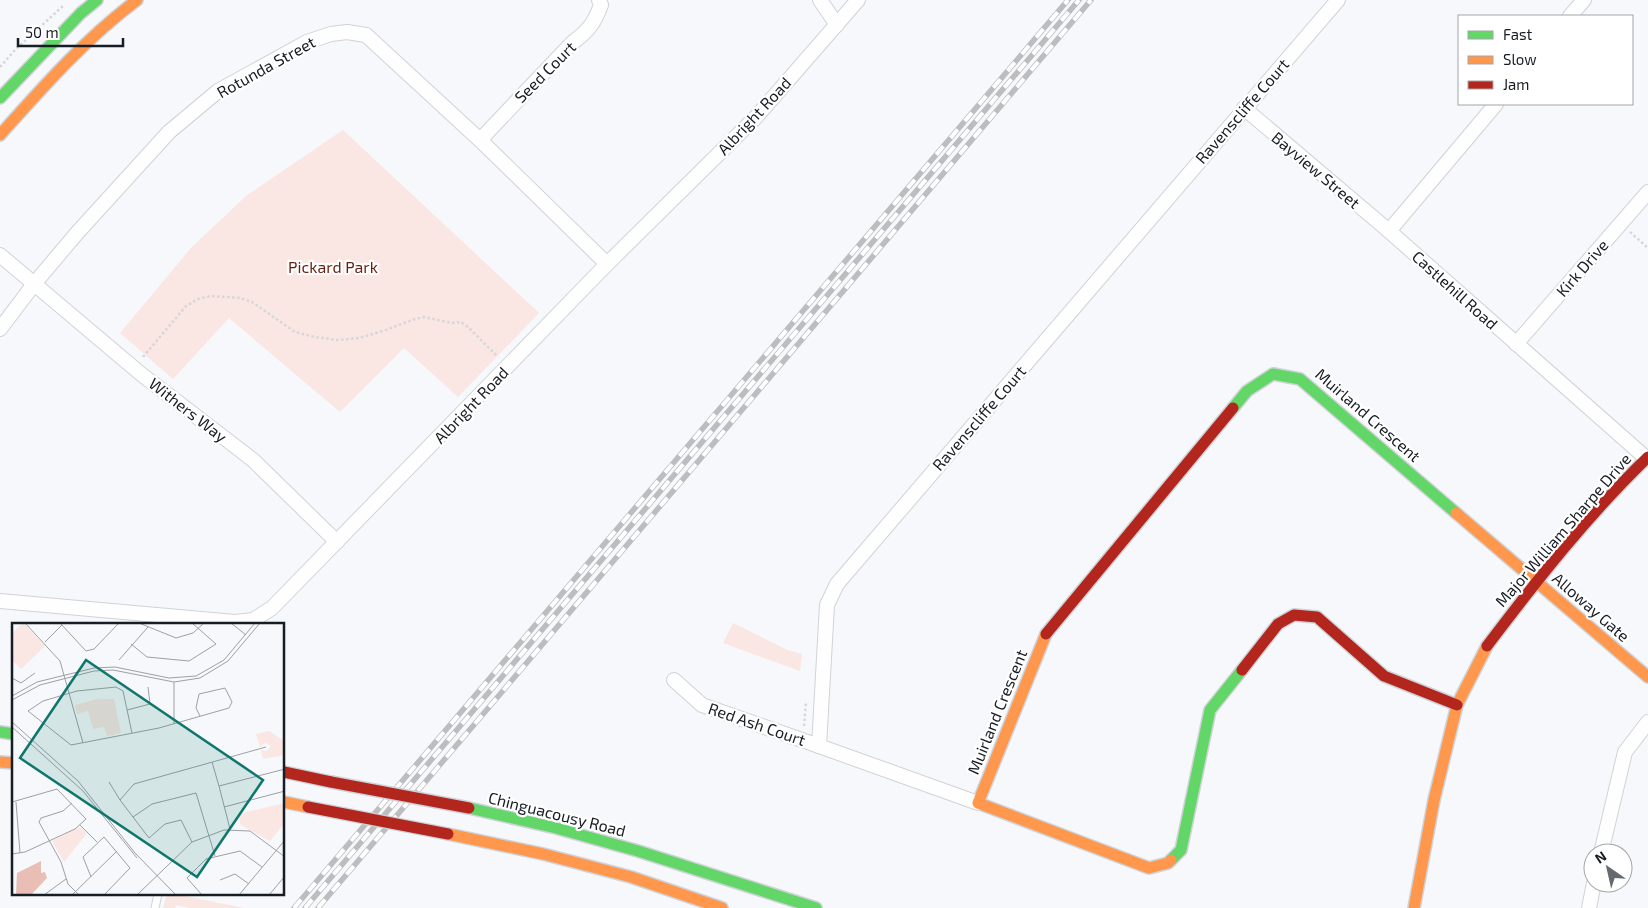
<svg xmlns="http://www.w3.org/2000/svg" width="1648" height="908" font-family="'Exo 2',sans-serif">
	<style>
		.green { fill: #fae6e2 }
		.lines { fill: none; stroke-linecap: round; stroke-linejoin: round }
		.lane-casing { stroke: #cfd3d8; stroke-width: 9 }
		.street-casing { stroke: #cfd3d8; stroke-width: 16 }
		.fast-casing { stroke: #cfd3d8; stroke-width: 14 }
		.slow-casing { stroke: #cfd3d8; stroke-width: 14 }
		.jam-casing { stroke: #cfd3d8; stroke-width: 14 }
		.path { stroke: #d6d7d8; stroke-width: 2.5; stroke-dasharray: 2.5 2.5; stroke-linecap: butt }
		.lane { stroke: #fefefe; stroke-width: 7 }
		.street { stroke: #fefefe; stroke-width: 14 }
		.fast { stroke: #63d668; stroke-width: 11 }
		.slow { stroke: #ff974d; stroke-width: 11 }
		.jam { stroke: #b3261e; stroke-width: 11 }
		.rail-casing { stroke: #bdbdbf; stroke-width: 5.5 }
		.rail { stroke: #fff; stroke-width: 4; stroke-dasharray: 11; stroke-linecap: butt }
		.jam-bridge-casing { stroke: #cfd3d8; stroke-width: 14; stroke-linecap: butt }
		.jam-bridge { stroke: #b3261e; stroke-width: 11 }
		.labels { text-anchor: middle; stroke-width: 4.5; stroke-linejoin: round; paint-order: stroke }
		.street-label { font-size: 16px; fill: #171d24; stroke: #fff }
		.park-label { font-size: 16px; fill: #671f0f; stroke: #fff }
		.inset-road { fill: none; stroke: #9da0a5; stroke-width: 1 }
		.view { fill: #0f766e; fill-opacity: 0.15; stroke: #0f766e; stroke-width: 2.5 }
		.inset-edge { fill: none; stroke: #171d24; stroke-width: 2.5 }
	</style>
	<rect width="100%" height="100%" fill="#f6f8fb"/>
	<!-- green -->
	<g class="green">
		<polygon points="343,130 539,313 458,397 404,348 340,412 229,318 173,379 120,333 191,248 246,196"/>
		<polygon points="733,623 787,650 802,654 800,671 723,643"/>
		<polygon points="167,894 175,894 244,908 190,908 176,905 175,908 163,908"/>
	</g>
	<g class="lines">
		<!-- lane casing -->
		<g class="lane-casing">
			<polyline id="lane" points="155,908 158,894"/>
		</g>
		<!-- street casing -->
		<g class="street-casing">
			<g id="street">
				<polyline points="820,0 837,25"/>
				<polyline points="1570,16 1584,0"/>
				<polyline points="1496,104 1389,231 1646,458"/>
				<polyline points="1244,108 1389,231"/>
				<path d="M480,140l92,-97c16,-12 22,-19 29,-38l-2,-5"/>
				<polyline points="0,255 141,374 253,460 337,542"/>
				<polyline points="0,329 34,284 77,233 169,132 218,91 307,42 331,34 347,32 366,35 480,140 607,264"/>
				<polyline points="1516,344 1648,192"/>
				<polyline points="0,601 235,622 253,620 272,608 607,264 757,116 858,0"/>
				<polyline points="674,680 702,705 819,746"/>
				<polyline points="978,803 819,746 827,605 837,584 1338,0"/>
				<polyline points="1601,853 1625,752 1648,722"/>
				<polyline points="1589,908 1594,883"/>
			</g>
		</g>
		<!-- fast casing -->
		<g class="fast-casing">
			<g id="fast">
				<polyline points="0,98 81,13 97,0"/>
				<polyline points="1233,408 1247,391 1273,374 1300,379 1456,513"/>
				<polyline points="0,732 14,734"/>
				<polyline points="469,808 556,828 638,851 816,908"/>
				<polyline points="1171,860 1181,850 1210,710 1242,670"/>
			</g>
		</g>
		<!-- slow casing -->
		<g class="slow-casing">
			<g id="slow">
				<path d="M0,135c43,-48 85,-96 137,-135"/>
				<polyline points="1456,513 1648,677"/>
				<polyline points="1046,634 978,803 1149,868 1168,863 1171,860"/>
				<polyline points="0,762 14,763"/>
				<polyline points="284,802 308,807"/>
				<polyline points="448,834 543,854 631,877 722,908"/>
				<polyline points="1414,908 1434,800 1457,705 1487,646"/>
			</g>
		</g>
		<!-- jam casing -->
		<g class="jam-casing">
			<g id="jam">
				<polyline points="1046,634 1233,408"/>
				<path d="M1487,646c50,-66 101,-131 161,-189"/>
				<polyline points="1242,670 1278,624 1294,615 1317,617 1384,676 1457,705"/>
				<polyline points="284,772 331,782"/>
			</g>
		</g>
		<!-- path -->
		<g class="path">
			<polyline points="0,67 15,50 63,6"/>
			<polyline points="1630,232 1648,248"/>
			<polyline points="143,357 186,306 198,299 211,296 240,298 252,302 295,332 315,337 337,340 359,338 383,331 415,319 424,317 452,323 461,322 468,327 498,357"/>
			<polyline points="804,726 806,702"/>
		</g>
		<!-- lane -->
		<use href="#lane" class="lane"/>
		<!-- street -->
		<use href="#street" class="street"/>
		<!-- fast -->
		<use href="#fast" class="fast"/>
		<!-- slow -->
		<use href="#slow" class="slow"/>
		<!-- jam -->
		<use href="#jam" class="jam"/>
		<!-- rail casing -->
		<g class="rail-casing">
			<g id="rail">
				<polyline points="294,908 1068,0"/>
				<polyline points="305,908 1079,0"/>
				<polyline points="318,908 1091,0"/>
			</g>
		</g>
		<!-- rail -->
		<use href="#rail" class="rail"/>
		<!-- jam-bridge casing -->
		<g class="jam-bridge-casing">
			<g id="jam-bridge">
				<polyline points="331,782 469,808"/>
				<polyline points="308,807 448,834"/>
			</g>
		</g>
		<!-- jam-bridge -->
		<use href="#jam-bridge" class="jam-bridge"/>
	</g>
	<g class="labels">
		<!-- street labels -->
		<g class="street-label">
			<text transform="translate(266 67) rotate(-29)" y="6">Rotunda Street</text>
			<text transform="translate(545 72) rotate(-45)" y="6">Seed Court</text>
			<text transform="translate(1242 111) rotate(-49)" y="6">Ravenscliffe Court</text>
			<text transform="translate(754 116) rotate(-47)" y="6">Albright Road</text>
			<text transform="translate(1316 170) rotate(40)" y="6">Bayview Street</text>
			<text transform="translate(1582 268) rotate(-49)" y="6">Kirk Drive</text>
			<text transform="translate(1455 290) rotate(42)" y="6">Castlehill Road</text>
			<text transform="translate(471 405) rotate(-46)" y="6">Albright Road</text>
			<text transform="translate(188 410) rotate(38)" y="6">Withers Way</text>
			<text transform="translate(1368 415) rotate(41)" y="6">Muirland Crescent</text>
			<text transform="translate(979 418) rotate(-49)" y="6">Ravenscliffe Court</text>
			<text transform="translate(1563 530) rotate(-49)" y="6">Major William Sharpe Drive</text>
			<text transform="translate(1591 607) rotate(41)" y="6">Alloway Gate</text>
			<text transform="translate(997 712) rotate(-68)" y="6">Muirland Crescent</text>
			<text transform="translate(757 724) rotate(19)" y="6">Red Ash Court</text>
			<text transform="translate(557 814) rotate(14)" y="6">Chinguacousy Road</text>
		</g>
		<!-- park labels -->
		<g class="park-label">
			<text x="333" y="273">Pickard Park</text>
		</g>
	</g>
	<!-- overview -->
	<g transform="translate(12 623)">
		<rect width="272" height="272" fill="#f6f8fb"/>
		<path d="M11,0l22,23 -24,23 -9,-9v-27zM86,76h16l7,34 -14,3 -3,-9 -11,2 -5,-18 -11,3 -2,-9zM257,108l15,10v14l-21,4 -2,-9 6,1 4,-5 -6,-3 -5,4 -4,-13zM273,180l-1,21 -14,17 -29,-16 -3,-11zM68,204l7,6 -23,29 -12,-21z" fill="#fae6e2"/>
		<path d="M29,238v12l4,-1 2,6 -16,17h-15l1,-22z" fill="#e9bfb5"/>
		<path class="inset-road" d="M13,0l35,38 23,82M48,0l26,28 8,-2 25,-26M127,0l37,15 17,-5 11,-10M219,0l15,12M33,19l17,-17M119,21l16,13 42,4 27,-17 -24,-21M107,37l29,-33M0,55l9,5 14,-10M0,73l25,-14 57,-14 21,-1 54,11 27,-2 28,-16 31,-37M0,77l28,-15 54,-14 19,-1 61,12 26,-4 28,-17 32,-38M115,87l23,-6 -2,-17M0,99l66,59 57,72 41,42M162,101v-42M0,104l71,64 54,67M120,110l-9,-42 -7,-4 -39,4 -34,10 -15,10 43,34 88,-17 70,-20 3,-6 -7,-14 -26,6 -3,14 4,8M200,139l7,24M97,159l11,18M0,179l45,-13 29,30 -11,10 -50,23 -13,2M4,179l4,51M60,180l-9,8 -22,7 -2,4 22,40 7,22 11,11M212,184l61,-16M121,194l-13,-17 14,-16 132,-37M68,202l17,17M218,206l-11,-43 66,-17M180,219l-11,-22 -16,4 -16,14 -16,-21 19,-13 44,-11 19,63M79,254l-8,-20 21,-20 26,31 -26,27M208,257l15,-6 14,10M32,272l22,-16M60,272l45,-44M125,272l55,-53 32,-12 26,1 35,26M190,272l-15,-17 19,-19 34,-8 22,16M227,272l46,-55M257,272l16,-19"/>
		<path class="view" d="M74,37l177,120 -66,97 -177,-119z"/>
		<rect width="272" height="272" class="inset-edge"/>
	</g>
	<!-- legend -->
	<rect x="1458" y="15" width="175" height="90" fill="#ffffff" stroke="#a2a5a7"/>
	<rect x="1468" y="31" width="25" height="8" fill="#63d668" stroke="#a2a5a7"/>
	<text x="1503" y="40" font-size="15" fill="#171d24">Fast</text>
	<rect x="1468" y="56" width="25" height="8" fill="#ff974d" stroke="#a2a5a7"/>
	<text x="1503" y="65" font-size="15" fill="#171d24">Slow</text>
	<rect x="1468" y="81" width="25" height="8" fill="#b3261e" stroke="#a2a5a7"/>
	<text x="1503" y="90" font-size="15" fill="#171d24">Jam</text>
	<!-- north arrow -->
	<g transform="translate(1608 868) rotate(326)"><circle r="24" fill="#ffffff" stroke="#a2a5a7"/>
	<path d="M0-4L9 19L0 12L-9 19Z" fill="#656a6f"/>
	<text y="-8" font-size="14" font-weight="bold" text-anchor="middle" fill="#171d24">N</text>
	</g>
	<!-- scale -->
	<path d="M18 38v8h105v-8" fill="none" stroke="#171d24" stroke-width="2.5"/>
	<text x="25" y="38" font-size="15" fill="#171d24" stroke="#ffffff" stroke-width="4" paint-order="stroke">50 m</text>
</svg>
